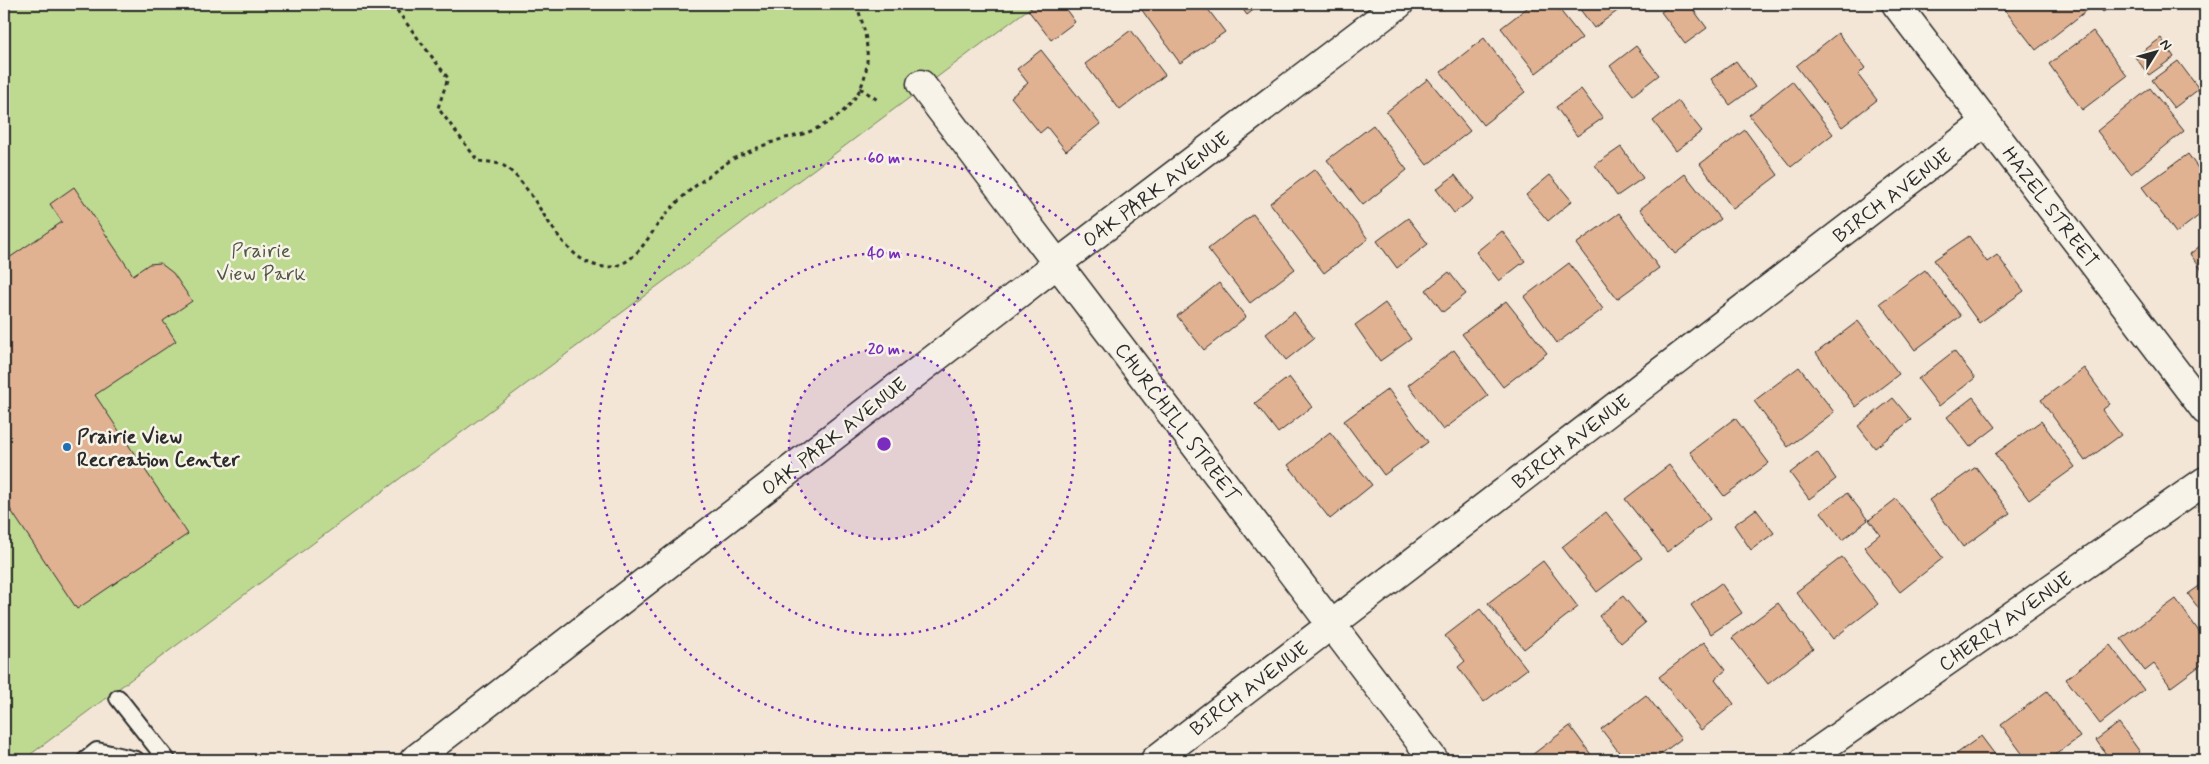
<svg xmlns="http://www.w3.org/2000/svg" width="2209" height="764" font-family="Mynerve,sans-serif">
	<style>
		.green { fill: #bed990; stroke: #74825e }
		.building { fill: #e1b292; stroke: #2b2b2b }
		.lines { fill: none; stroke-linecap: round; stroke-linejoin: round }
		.service-casing { stroke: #2b2b2b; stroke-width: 20 }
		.minor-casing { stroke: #2b2b2b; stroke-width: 31 }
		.path { stroke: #2b2b2b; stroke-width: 3; stroke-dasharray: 4 4; stroke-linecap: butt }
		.service { stroke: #f7f3e8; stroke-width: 16 }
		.minor { stroke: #f7f3e8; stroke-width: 28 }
		.ring { fill: none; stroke: #7b2cbf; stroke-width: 2.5; stroke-dasharray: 2.5 5 }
		.poi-dot { fill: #1f6fb2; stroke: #f7f3e8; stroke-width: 2 }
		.labels { text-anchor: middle; stroke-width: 5; stroke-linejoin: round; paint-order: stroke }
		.street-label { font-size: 20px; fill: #2b2b2b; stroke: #f7f3e8 }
		.park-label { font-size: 20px; fill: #505644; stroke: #f7f3e8 }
		.poi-label { font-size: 20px; font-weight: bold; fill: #2b2b2b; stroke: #f7f3e8; text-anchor: start }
		.centre { fill: #7b2cbf; stroke: #f7f3e8; stroke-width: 2.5 }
		.ring-label { font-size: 15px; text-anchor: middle; font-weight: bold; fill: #7b2cbf; stroke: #f7f3e8; stroke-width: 5; stroke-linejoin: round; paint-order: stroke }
	</style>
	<rect width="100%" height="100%" fill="#f3e6d7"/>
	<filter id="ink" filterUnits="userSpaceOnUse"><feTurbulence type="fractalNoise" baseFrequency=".02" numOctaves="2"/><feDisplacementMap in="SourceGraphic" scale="10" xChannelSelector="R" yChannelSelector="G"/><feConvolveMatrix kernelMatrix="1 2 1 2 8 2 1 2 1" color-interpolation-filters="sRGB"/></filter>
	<g filter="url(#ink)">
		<!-- green -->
		<polygon class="green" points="4,4 1035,4 23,760 4,760"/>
		<!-- building -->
		<g class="building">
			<polygon points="1037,4 1062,4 1075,22 1051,40 1028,10"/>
			<polygon points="1143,4 1204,4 1225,32 1180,63 1139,6"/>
			<polygon points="1239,4 1261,4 1247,15"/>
			<polygon points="1532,4 1555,4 1582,38 1536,73 1501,28"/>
			<polygon points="1576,4 1627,4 1594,28"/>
			<polygon points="1673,4 1689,4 1707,28 1685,44 1661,12"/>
			<polygon points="2010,4 2087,4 2090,8 2036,50 2004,9"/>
			<polygon points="2096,4 2114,4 2103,12"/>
			<polygon points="1131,30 1165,75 1120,110 1085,64"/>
			<polygon points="2093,31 2127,76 2082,110 2049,64"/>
			<polygon points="1838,33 1865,68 1858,75 1877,100 1842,127 1796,66"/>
			<polygon points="1484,38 1525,92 1483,125 1441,72"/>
			<polygon points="2161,38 2174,57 2149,75 2135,57"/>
			<polygon points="1636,46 1659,75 1633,95 1610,66"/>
			<polygon points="1041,50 1100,124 1066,151 1047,127 1040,133 1011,97 1028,83 1017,69"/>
			<polygon points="1736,61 1755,87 1730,105 1711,79"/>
			<polygon points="2178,61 2199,89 2174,108 2152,80"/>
			<polygon points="1428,79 1470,131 1427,165 1386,112"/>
			<polygon points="1792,81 1833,134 1791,167 1749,115"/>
			<polygon points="2150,88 2184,131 2131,174 2097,131"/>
			<polygon points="1581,89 1603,118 1577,136 1556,107"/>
			<polygon points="1678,101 1702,131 1676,151 1653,121"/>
			<polygon points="1373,125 1407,170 1363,205 1327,160"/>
			<polygon points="1745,130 1778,175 1733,209 1700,164"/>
			<polygon points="1621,147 1643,178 1617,196 1595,165"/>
			<polygon points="2188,154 2205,178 2205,211 2176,233 2142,187"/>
			<polygon points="1315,169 1368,239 1324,273 1270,203"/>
			<polygon points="1685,174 1720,219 1675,254 1640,209"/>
			<polygon points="1455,175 1473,199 1454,213 1436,189"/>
			<polygon points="1550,175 1572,201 1548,221 1526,195"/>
			<polygon points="74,187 133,275 149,264 160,263 173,273 192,301 163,321 176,341 95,395 188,534 77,609 4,500 4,250 9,258 62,222 50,204"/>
			<polygon points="1619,213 1659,268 1617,299 1576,244"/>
			<polygon points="1253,214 1295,269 1250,303 1208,249"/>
			<polygon points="1408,218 1428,244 1397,268 1377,241"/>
			<polygon points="1502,231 1525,261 1499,281 1476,252"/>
			<polygon points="1969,236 1987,262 1997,255 2024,291 1979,323 1934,260"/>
			<polygon points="2205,242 2205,274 2190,254"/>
			<polygon points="1569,263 1603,309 1557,343 1524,297"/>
			<polygon points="1925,270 1961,316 1915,350 1880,303"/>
			<polygon points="1449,272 1466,294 1443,312 1426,290"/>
			<polygon points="1219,283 1246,317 1204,350 1177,316"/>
			<polygon points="1506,301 1547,353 1503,387 1462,334"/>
			<polygon points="1385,303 1411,339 1380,361 1355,325"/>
			<polygon points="1294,312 1314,338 1286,360 1266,334"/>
			<polygon points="1858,321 1899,374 1856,407 1816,353"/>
			<polygon points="1454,350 1488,396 1443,430 1408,385"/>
			<polygon points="1954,351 1975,378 1939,406 1918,379"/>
			<polygon points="1799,367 1834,412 1788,447 1754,401"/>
			<polygon points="2084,368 2110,404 2102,410 2121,435 2085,461 2041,400"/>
			<polygon points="1289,377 1312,407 1278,433 1255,403"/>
			<polygon points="1388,389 1428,442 1384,475 1344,421"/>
			<polygon points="1973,397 1996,427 1970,447 1947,417"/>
			<polygon points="1893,398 1911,420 1875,448 1858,426"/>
			<polygon points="1735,418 1769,463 1724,496 1690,452"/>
			<polygon points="2041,421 2075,467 2029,500 1995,454"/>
			<polygon points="1330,432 1372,485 1330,519 1288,465"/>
			<polygon points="1817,452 1836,479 1809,499 1790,473"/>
			<polygon points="1669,465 1710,519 1667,552 1625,499"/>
			<polygon points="1976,467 2010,513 1963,547 1929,500"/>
			<polygon points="1847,493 1868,520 1842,540 1821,512"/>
			<polygon points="1896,499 1943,558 1900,592 1864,547 1880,534 1869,520"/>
			<polygon points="1756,509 1774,533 1751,550 1734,525"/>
			<polygon points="1606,512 1642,558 1597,592 1562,547"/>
			<polygon points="1842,557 1878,604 1833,639 1796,592"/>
			<polygon points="1543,561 1578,607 1524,649 1488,603"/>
			<polygon points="2205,582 2205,617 2188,594"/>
			<polygon points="1721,583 1742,613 1711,634 1691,605"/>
			<polygon points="1623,596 1645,623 1621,643 1599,616"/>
			<polygon points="2176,599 2205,640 2205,662 2171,687 2154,664 2145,671 2121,639"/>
			<polygon points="1778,603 1813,649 1768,684 1732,638"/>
			<polygon points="1480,609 1527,669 1484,702 1458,667 1465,661 1445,636"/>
			<polygon points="1704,642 1726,670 1715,679 1734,704 1701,730 1659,677"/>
			<polygon points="2110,645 2144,690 2100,724 2066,679"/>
			<polygon points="2047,691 2080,737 2048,760 2027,760 2001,725"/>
			<polygon points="1646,695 1681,739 1653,760 1625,760 1601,729"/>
			<polygon points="2119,723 2140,752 2128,760 2110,760 2096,740"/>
			<polygon points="1570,726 1595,760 1530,760 1528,758"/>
			<polygon points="1981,736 1999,760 1948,760"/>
		</g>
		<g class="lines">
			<!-- service casing -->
			<g class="service-casing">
				<g id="service">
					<polyline points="118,698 167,760"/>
					<polyline points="86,760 97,751 136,760"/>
				</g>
			</g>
			<!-- minor casing -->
			<g class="minor-casing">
				<g id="minor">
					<polyline points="1896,4 2205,410"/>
					<polyline points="921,84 1434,760"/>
					<polyline points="414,760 1057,264 1399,4"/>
					<polyline points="1155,760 1986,122"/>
					<polyline points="1805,760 2205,481"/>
				</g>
			</g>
			<!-- path -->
			<g class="path">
				<path d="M392,4l56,74 -10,30 40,53c8,1 20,1 26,5 36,23 53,99 102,101 30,1 43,-34 60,-53 11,-12 22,-23 36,-33 13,-10 28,-22 44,-28 13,-6 26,-11 39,-15 9,-2 18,-3 26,-7 59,-25 67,-71 45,-127"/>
				<polyline points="860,88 879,101"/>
			</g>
			<!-- service -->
			<use href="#service" class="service"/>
			<!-- minor -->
			<use href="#minor" class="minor"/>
		</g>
	</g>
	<!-- distance rings -->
	<circle cx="884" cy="444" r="95" fill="#7b2cbf" fill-opacity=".12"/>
	<g class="ring">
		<circle cx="884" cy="444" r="95"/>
		<circle cx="884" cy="444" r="191"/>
		<circle cx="884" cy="444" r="286"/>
	</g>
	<!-- markers -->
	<circle class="poi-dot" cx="67" cy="447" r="5"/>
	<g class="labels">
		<!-- street labels -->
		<g class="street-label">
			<text transform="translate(1156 189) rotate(-37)" y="7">OAK PARK AVENUE</text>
			<text transform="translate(1892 195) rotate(-37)" y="7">BIRCH AVENUE</text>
			<text transform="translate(2051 207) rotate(53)" y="7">HAZEL STREET</text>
			<text transform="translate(1178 422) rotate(53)" y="7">CHURCHILL STREET</text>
			<text transform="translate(834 436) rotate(-38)" y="7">OAK PARK AVENUE</text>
			<text transform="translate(1571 441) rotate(-37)" y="7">BIRCH AVENUE</text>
			<text transform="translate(2005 621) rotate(-35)" y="7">CHERRY AVENUE</text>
			<text transform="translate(1249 688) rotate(-37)" y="7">BIRCH AVENUE</text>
		</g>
		<!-- park labels -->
		<g class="park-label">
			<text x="261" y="257">Prairie<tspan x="261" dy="23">View Park</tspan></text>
		</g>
		<!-- poi labels -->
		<g class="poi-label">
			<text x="77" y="443">Prairie View<tspan x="77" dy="23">Recreation Center</tspan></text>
		</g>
	</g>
	<circle cx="884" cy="444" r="8" class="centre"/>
	<g class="ring-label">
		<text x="884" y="163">60 m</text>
		<text x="884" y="258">40 m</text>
		<text x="884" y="354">20 m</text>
	</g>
	<!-- margin -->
	<rect width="2209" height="764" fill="none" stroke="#f7f3e8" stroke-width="20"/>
	<rect x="10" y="10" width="2189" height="744" fill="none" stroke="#2b2b2b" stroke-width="2" filter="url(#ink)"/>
	<!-- north arrow -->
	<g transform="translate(2156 52) rotate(53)" stroke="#f7f3e8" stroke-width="4" paint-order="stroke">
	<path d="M0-4L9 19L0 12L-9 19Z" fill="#2b2b2b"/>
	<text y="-8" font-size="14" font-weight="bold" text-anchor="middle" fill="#2b2b2b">N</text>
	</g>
</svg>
